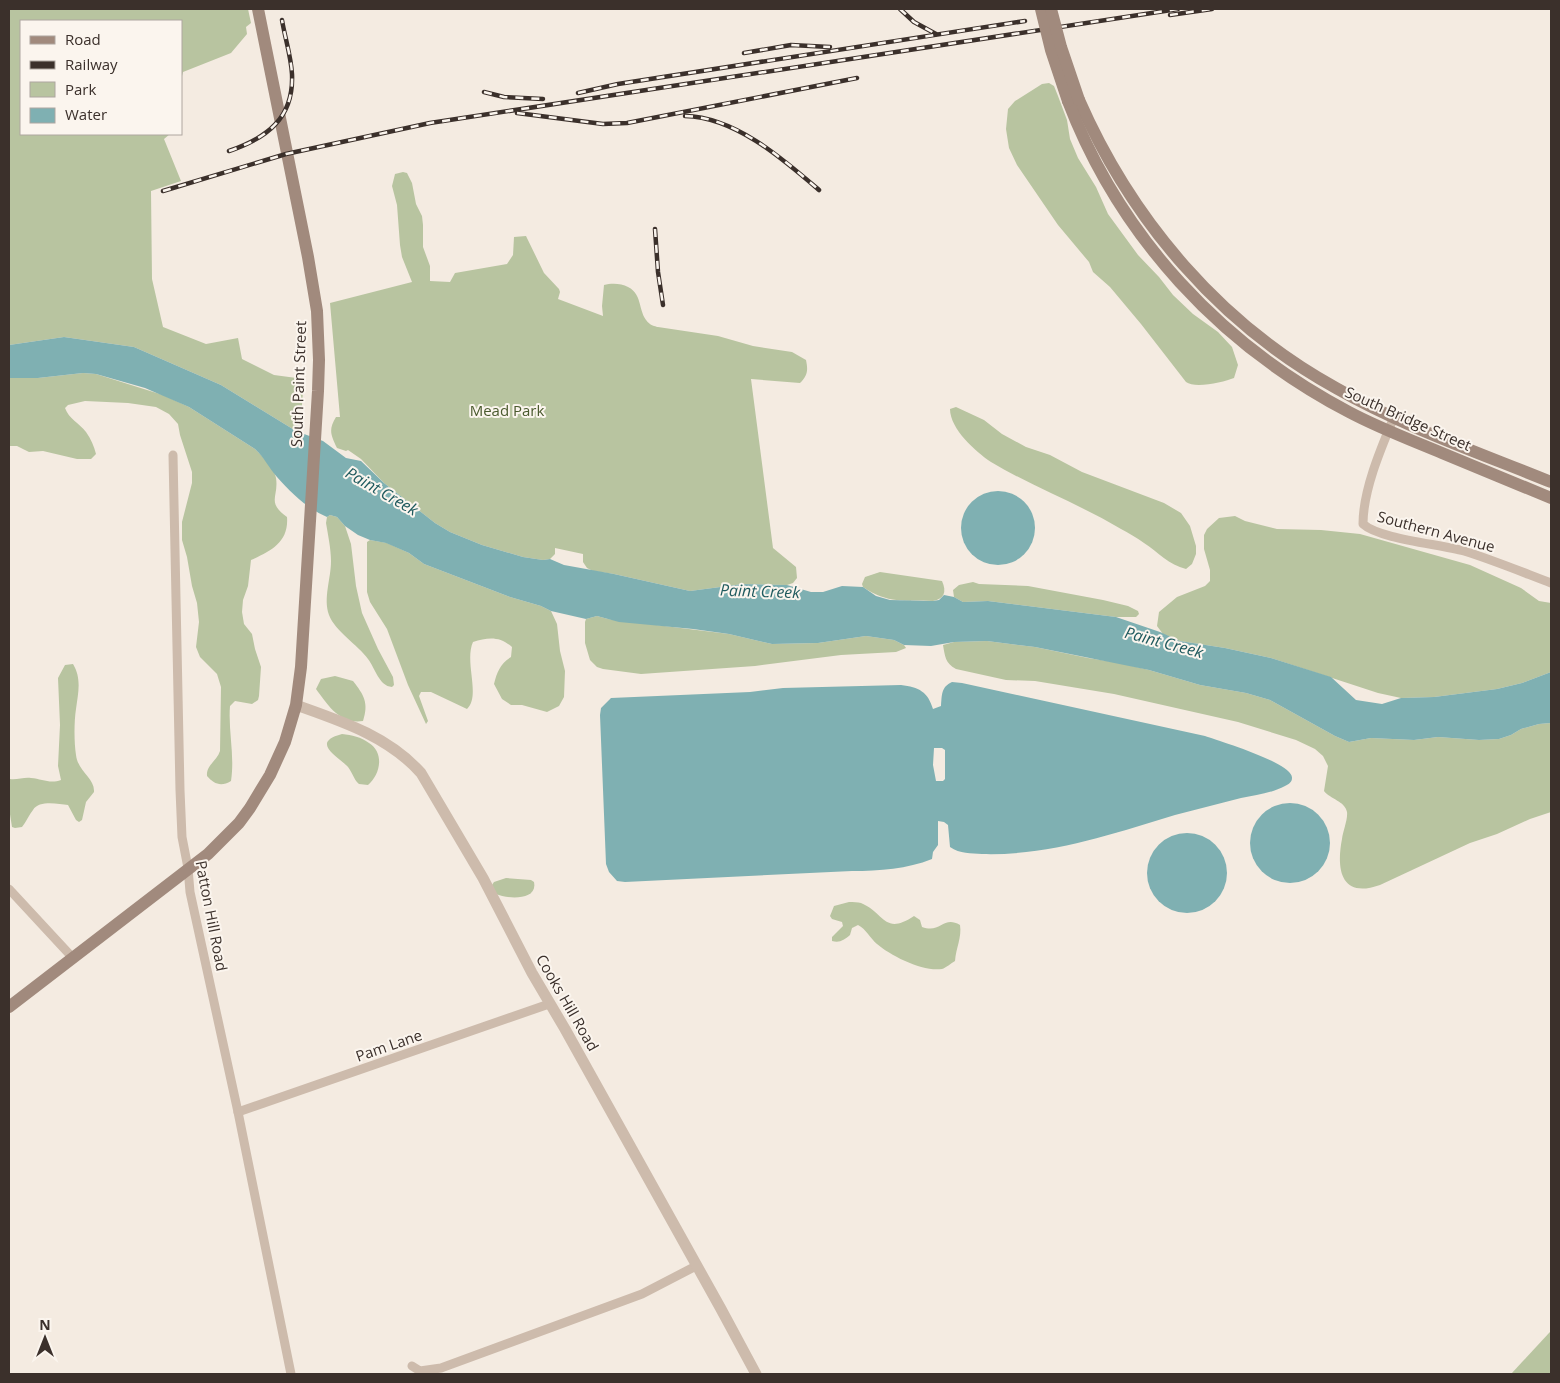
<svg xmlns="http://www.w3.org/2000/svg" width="1560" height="1383" font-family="'Open Sans',sans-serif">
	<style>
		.green { fill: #b8c4a0 }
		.water { fill: #7fb0b2; fill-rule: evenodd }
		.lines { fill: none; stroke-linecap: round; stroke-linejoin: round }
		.minor { stroke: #cdbbac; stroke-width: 9 }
		.tertiary { stroke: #cdbbac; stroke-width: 11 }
		.secondary { stroke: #a18a7d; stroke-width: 12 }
		.rail-casing { stroke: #3b302b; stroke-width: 4.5 }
		.rail { stroke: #fbf5ee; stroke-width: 2.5; stroke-dasharray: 8; stroke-linecap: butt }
		.secondary-bridge { stroke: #a18a7d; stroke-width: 12 }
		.labels { text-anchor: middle; stroke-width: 4; stroke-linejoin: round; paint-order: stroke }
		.street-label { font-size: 15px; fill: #3b302b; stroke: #fbf5ee }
		.park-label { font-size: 15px; fill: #4a5a2e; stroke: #fbf5ee }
		.water-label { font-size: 16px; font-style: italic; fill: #1f5a5e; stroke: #fbf5ee }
	</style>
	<rect width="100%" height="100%" fill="#f4ebe1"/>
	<!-- green -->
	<g class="green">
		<polygon points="9,9 248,9 251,23 246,27 247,34 231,53 183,72 181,80 181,21 21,21 21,134 170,134 164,139 181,181 151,191 152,279 163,327 206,344 238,338 242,359 274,375 304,379 300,430 297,428 296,431 221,385 134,347 64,337 9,345"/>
		<path d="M1049,83l5,3 4,10 9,24 3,19 8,19 18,29 12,27 30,41 21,22 14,18 20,19 25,18 14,15 6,18 -4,13c-10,4 -39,11 -48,4l-45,-58 -31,-37 -17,-15 -4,-10 -31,-37 -41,-60 -8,-17 -3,-19 2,-20 7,-8 16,-10 11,-7z"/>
		<path d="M403,172l4,1 5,10 4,21 6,12 1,9v22l7,19v15l20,1 5,-9 52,-9 6,-9 1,-18 12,-1 18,37 15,16 1,3 -2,7 45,17 -1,-10 2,-21c7,-2 17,-2 24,2 16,8 9,27 22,37 1,1 7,3 8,3l60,9 35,10 39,6 14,8c2,10 2,15 -6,23l-49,-4 22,169 23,19 1,11 -4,5 -6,2 -44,-1 -53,7 -76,-17 -21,-3 -6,-3 -4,-6v-8l-28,-6v6l-5,5 -7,1 -20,-3 -41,-12 -32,-13 -15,-9 -51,-40 -23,-24 -13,-9 -2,1 -9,-3c-6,-13 -9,-18 -1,-31h4l-10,-114 82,-21 -10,-25 -2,-12 -3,-40 -5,-19 3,-12z"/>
		<path d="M83,373l13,1 67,21 26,12 66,42c6,6 20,20 21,29 3,19 -10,24 11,39 2,25 -16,34 -36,43l-3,26 -5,14 -1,12 2,12 8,10 3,15 6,18 -2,29 -1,4 -6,4 -17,-3 -5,5c-2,25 5,49 1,75 -10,6 -17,3 -24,-5 -1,-11 10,-15 13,-25l1,-64 -4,-13 -17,-17 -4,-10 3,-25 -2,-19 -5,-17 -5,-29 -5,-17v-18l10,-39v-11l-12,-37 -2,-11 -9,-10 -13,-7 -28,-4 -43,-2 -17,4 -3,3c4,11 14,15 21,24 5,7 8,14 10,22l-5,5h-14l-34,-8 -14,1 -12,-6h-8v-68h29z"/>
		<path d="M956,407l28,13 18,14 24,13 24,8 32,17 82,31 17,10 9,13 6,20v8l-4,10 -6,5c-17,-4 -28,-17 -42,-26 -7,-5 -15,-10 -23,-14 -42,-25 -88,-42 -130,-67 -15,-10 -41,-33 -41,-53z"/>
		<path d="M330,515l7,2 8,9 6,18 5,42 6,27 16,36 15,28 1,8 -2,2c-13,-1 -17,-19 -24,-28 -10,-14 -33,-28 -39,-44 -6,-17 2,-36 2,-54 0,-12 -3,-26 -5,-38l1,-6z"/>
		<polygon points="1235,516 1245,521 1277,529 1321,530 1360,534 1470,565 1521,588 1539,601 1551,603 1551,672 1522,683 1497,689 1434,697 1401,698 1378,693 1271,658 1225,648 1180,641 1163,634 1157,626 1159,612 1177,597 1205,586 1210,581 1210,570 1204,549 1204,535 1207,529 1219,518"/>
		<path d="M370,540l17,3 22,10 15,11 86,33 31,9 10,5 6,13 3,27 5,20 -1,26 -5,9 -12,6 -25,-7h-11l-9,-6 -8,-15c3,-12 6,-20 17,-27l1,-10c-12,-11 -24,-10 -39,-5 -9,20 8,54 -6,67l-36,-17h-10l-2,4 9,25 -2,3 -18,-39 -21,-56 -17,-27 -3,-10v-50z"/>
		<path d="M880,572l62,9c5,11 2,18 -9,20 -29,-1 -45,3 -70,-14l-1,-3 3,-7z"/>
		<polygon points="973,582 979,584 1028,586 1103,600 1128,606 1138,611 1139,614 1136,617 1116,617 988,601 963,602 954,597 953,590 959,585"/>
		<polygon points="597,616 608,619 729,634 772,644 818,643 866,636 894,640 904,645 906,648 896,652 841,655 755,666 641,674 603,669 597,667 590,660 585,643 585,622 586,619"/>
		<path d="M987,641l48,6 53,11 32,5 29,7 51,15 46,8 24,7 65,36 14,6 22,-4 43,2 24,-3 41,3 20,-1 12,-4 10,-6 18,-5 12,-1v89l-21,7 -33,15 -27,9 -90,42c-39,14 -44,-15 -38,-46 1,-8 6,-20 5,-27 -2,-11 -17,-13 -23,-21l4,-25 -5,-10 -8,-7 -19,-9 -58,-18 -124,-28 -79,-13 -29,-1 -50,-11c-11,-6 -11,-13 -13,-24l11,-3z"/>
		<path d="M73,664c9,15 5,29 3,45 -2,12 -2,34 0,46 2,17 19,23 18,37l-8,10 -4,18 -3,2 -3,-2 -8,-15c-10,-1 -29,-5 -35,5 -4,5 -7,12 -11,17l-7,1 -3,-1 -3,-19v-33l1,4c7,1 14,-2 21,-1 11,1 19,6 30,2l-3,-14 2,-41 -2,-47 7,-13z"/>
		<path d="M335,676l18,5c11,14 16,22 10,40 -23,4 -36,-17 -47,-32l5,-10z"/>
		<path d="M342,734c10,1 19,3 27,9 16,10 11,32 -1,42l-9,-1c-6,-5 -7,-14 -13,-19 -12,-11 -34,-23 -4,-31z"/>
		<path d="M506,878l25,2 3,2c4,19 -27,17 -38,12l-4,-9 2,-3z"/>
		<path d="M849,902c4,0 9,0 12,1 24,10 23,33 53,13l6,4 2,7c19,7 21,-12 38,-2 2,12 -4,23 -5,36 -4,2 -9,7 -13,8 -19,3 -51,-13 -65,-25 -7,-6 -11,-15 -19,-19l-6,3 -2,7c-6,5 -10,8 -18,6v-4l11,-11 -1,-4 -10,-3 -2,-3 4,-10z"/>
		<polygon points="1551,1331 1551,1374 1511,1374 1549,1333"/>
	</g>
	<!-- water -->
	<g class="water">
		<path d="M64,337l70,10 87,38 75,46 27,10 23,17 15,3 23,22 51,40 15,9 32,13 41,12 20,3 7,-1 14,6 50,9 76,17 53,-7 44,1 24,7h12l19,-6 21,1 13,9 14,4 43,1 6,-1 5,-5 10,2 9,5 25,-1 128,16 44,15 20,9 45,7 46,10 60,19 25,23 26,4 19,-6 33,-1 63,-8 25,-6 29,-11v51l-12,1 -18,5 -10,6 -12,4 -20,1 -41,-3 -24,3 -43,-2 -22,4 -14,-6 -65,-36 -24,-7 -46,-8 -51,-15 -114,-23 -48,-6 -33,1 -23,4 -27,-1 -10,-5 -28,-4 -48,7 -46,1 -43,-10 -36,-5 -74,-7 -22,-6 -11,3 -35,-8 -10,-5 -31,-9 -86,-33 -15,-11 -23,-10 -16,-3 -12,-5 -13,-9 -8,-9 -7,-2 -3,2c-19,-8 -36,-24 -50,-40 -8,-9 -13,-20 -22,-28l-66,-42 -44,-19 -49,-14 -13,-1 -45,5h-29v-33z"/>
		<circle cx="998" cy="528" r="37"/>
		<path d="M952,682l10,1 243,53c14,5 88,27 87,42 0,4 -3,6 -7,8 -13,7 -29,9 -44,12 -22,6 -44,11 -66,17 -63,19 -125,41 -193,39 -11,-1 -22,0 -32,-7l-2,-22 -4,-3 -6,-1v24l-5,7 -1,7c-25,10 -52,12 -80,12l-227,11 -8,-1 -8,-9 -3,-8 -6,-149 1,-7 10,-10 139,-6 33,-4 118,-3c18,2 27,7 32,24l8,-3c1,-11 0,-19 11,-24zM934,748h8l3,2v29l-2,2h-7l-3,-16z"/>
		<circle cx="1290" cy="843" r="40"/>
		<circle cx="1187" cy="873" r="40"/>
	</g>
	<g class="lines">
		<!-- minor -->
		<g class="minor">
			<path d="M1394,417c-13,31 -31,73 -31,107 16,15 77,20 101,27 29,9 58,21 87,32"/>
			<polyline points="173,455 180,790 182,837 188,868 190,892 238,1112 291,1374"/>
			<polyline points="9,889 72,957"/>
			<polyline points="238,1112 549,1004"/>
			<polyline points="412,1366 420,1371 441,1368 642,1294 696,1266"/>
		</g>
		<!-- tertiary -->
		<path class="tertiary" d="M296,705c45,16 92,31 125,68l62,105 49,95 33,56 156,280 35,65"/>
		<!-- secondary -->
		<g class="secondary">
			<path d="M1079,100c53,121 141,224 257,288 66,38 144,65 215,94"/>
			<path d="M1068,101c52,136 153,244 281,311 30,16 62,28 93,41 37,15 73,30 109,45"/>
			<polyline points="9,1007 208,854 239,823 250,808 270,775 285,742 296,705 301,667 318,391 319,360 317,311 308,257 258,9"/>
		</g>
		<!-- rail casing -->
		<g class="rail-casing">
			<g id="rail">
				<polyline points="900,9 914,22 936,34"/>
				<polyline points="1170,15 1212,9"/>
				<polyline points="744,53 791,45 830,47"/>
				<polyline points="484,92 504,97 543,99"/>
				<polyline points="578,93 618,84 1025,21"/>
				<polyline points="517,113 603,124 627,123 857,78"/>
				<path d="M685,116c50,1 98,43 134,74"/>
				<path d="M229,151c38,-13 65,-33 63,-77 -1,-18 -7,-36 -10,-54"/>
				<polyline points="163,191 286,154 430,123 1178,9"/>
				<polyline points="655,229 658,272 663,305"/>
			</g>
		</g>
		<!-- rail -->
		<use href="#rail" class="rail"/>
		<!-- secondary-bridge -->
		<g class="secondary-bridge">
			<polyline points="1041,9 1051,50 1068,101"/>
			<polyline points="1051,9 1061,47 1079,100"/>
		</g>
	</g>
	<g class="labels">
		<!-- street labels -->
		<g class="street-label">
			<text transform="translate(299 384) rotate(-88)" y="5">South Paint Street</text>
			<text transform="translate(1408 419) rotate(24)" y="5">South Bridge Street</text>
			<text transform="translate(1436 532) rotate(15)" y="5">Southern Avenue</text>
			<text transform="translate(211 916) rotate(79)" y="5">Patton Hill Road</text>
			<text transform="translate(567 1003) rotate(60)" y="5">Cooks Hill Road</text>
			<text transform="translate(389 1046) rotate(-19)" y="5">Pam Lane</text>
		</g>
		<!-- park labels -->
		<g class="park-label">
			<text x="507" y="416">Mead Park</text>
		</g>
		<!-- water labels -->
		<g class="water-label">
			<text transform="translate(382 491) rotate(30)" y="6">Paint Creek</text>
			<text transform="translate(760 591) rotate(2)" y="6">Paint Creek</text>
			<text transform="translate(1164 642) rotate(15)" y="6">Paint Creek</text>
		</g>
	</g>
	<!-- border -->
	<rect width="1560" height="1383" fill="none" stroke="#3b302b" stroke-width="20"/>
	<!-- legend -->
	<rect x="20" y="20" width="162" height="115" fill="#fbf5ee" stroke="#aea6a0"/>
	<rect x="30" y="36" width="25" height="8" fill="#a18a7d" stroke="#aea6a0"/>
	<text x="65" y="45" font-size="15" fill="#3b302b">Road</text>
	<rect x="30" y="61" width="25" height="8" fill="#3b302b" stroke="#aea6a0"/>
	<text x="65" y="70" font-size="15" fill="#3b302b">Railway</text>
	<rect x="30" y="82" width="25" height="15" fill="#b8c4a0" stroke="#aea6a0"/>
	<text x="65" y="95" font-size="15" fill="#3b302b">Park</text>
	<rect x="30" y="108" width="25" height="15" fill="#7fb0b2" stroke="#aea6a0"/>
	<text x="65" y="120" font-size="15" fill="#3b302b">Water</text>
	<!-- north arrow -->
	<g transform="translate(45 1338)" stroke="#fbf5ee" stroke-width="4" paint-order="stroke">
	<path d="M0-4L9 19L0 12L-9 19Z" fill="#3b302b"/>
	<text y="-8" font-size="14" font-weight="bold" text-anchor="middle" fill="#3b302b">N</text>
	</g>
</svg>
